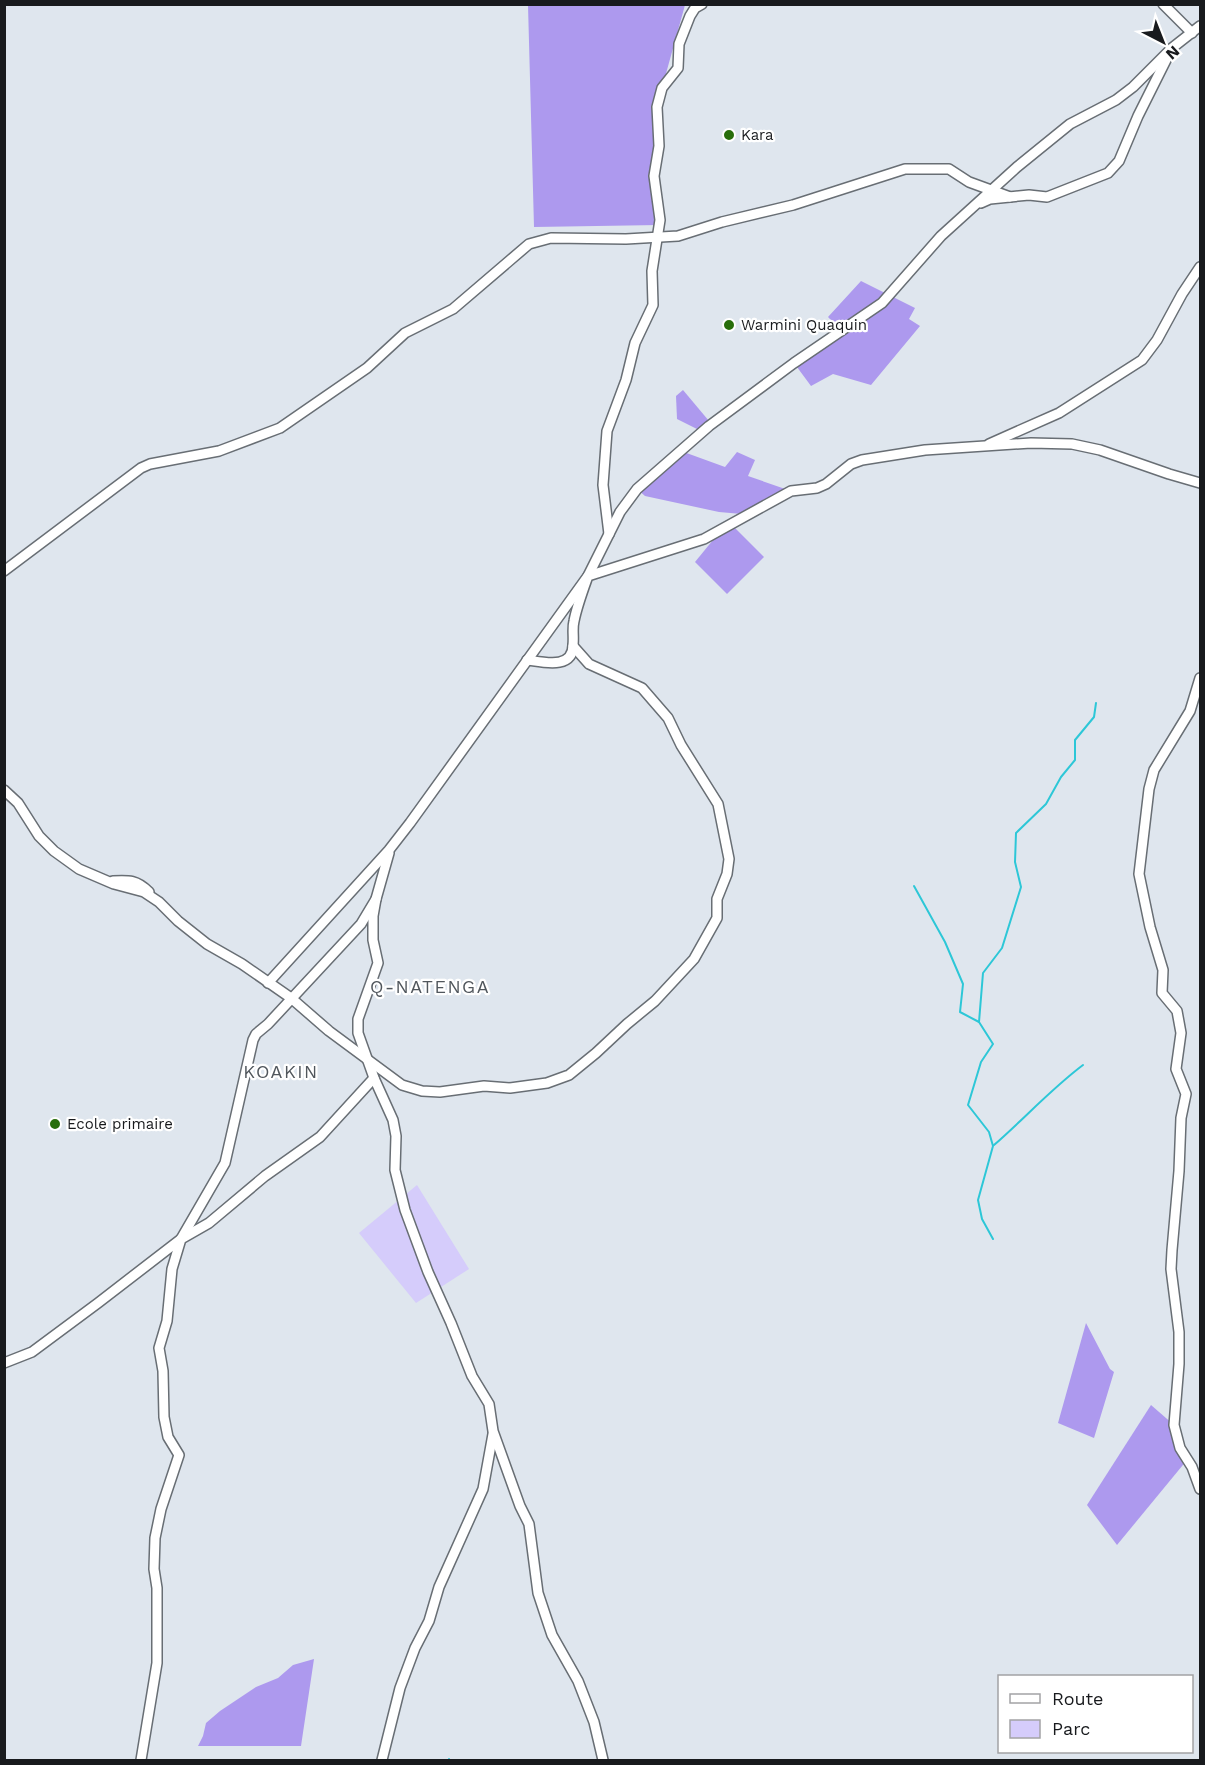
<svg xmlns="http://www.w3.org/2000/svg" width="1205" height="1765" font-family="'Work Sans',sans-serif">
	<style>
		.green { fill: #d5ccfb }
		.forest { fill: #ad99ee }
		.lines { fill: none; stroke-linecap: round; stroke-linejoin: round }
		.stream { stroke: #2dc7d7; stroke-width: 2 }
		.minor-casing { stroke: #686e74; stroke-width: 12 }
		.minor { stroke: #fff; stroke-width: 9 }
		.poi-dot { fill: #286e0b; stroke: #fff; stroke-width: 2 }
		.labels { text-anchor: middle; stroke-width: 4.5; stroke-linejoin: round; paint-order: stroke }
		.poi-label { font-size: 15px; fill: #181a1d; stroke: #fff; text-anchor: start }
		.quarter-label { font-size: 18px; letter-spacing: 1.5px; fill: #50565c; stroke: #fff }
	</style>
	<rect width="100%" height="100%" fill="#dfe6ee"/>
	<!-- green -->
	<polygon class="green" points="417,1185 469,1269 416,1303 359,1233"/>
	<!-- forest -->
	<g class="forest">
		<polygon points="528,5 685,5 662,88 654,176 659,225 534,227"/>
		<polygon points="861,281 915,308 909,319 920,326 871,385 833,374 811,386 794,363 841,330 828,317"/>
		<polygon points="683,390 709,421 699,430 677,419 676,396"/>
		<polygon points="681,451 725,467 737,452 755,460 748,476 791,491 742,514 719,512 645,496 637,489"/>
		<polygon points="731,524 764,557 727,594 695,562 722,529"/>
		<polygon points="1086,1323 1110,1369 1114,1372 1094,1438 1058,1423"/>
		<polygon points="1151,1405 1174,1425 1187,1460 1117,1545 1087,1505"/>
		<polygon points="314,1659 301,1746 198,1746 203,1736 206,1723 220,1711 256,1687 278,1678 293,1665"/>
	</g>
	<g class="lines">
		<!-- stream -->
		<g class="stream">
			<polyline points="914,886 945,942 963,984 960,1012 979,1022"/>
			<path d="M994,1145c30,-26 57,-56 89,-80"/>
			<polyline points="993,1239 982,1219 978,1200 993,1146 989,1132 968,1105 981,1062 993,1044 979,1022 983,973 1002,948 1021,887 1015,862 1016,833 1046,804 1061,777 1075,760 1075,740 1094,717 1096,703"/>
			<polyline points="449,1759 449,1760"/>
		</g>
		<!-- minor casing -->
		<g class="minor-casing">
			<g id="minor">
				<polyline points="1163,4 1192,33"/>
				<polyline points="981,203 990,199 1029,195 1047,197 1108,173 1119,161 1138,116 1168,56"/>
				<polyline points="989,444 1059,413 1142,360 1157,340 1182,294 1200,267"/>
				<polyline points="609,534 603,485 607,431 626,380 635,343 653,305 652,271 660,220 654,176 659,146 657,107 662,88 678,68 679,44 690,16 695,8 702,4"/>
				<polyline points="4,571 141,468 150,464 219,451 280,428 367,368 405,333 453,309 529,244 551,238 626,239 678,236 722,222 793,205 905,169 949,169 969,182 1010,197"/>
				<path d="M527,660c16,2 46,10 46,-15 1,-9 -1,-16 1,-24 3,-15 9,-31 14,-45l116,-37 87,-48 26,-3 9,-4 25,-20 11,-4 63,-10 106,-7 41,1 28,6 69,24 31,9"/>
				<polyline points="1200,678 1190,711 1154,770 1149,789 1139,874 1150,927 1163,970 1162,993 1177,1011 1181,1033 1176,1069 1186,1094 1181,1118 1179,1171 1172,1250 1171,1269 1179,1332 1179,1364 1174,1425 1180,1448 1192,1467 1200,1489"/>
				<polyline points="4,790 18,803 39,836 54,851 79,869 114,884 144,892 159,902 178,921 207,944 242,964 291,998 329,1031 402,1085 422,1091 440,1092 484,1086 510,1088 547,1083 569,1075 596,1053 627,1024 655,1001 694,959 717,918 717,899 727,874 729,859 718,804 681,745 668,718 642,688 589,664 573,646"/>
				<path d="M113,881c16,-1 24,-1 36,11"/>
				<polyline points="376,899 373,916 373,940 378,963 358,1019 358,1033 374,1078 393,1120 396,1136 395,1170 405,1210 428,1272 451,1323 472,1376 489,1404 493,1431 520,1506 529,1524 538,1593 552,1635 578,1681 594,1722 603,1760"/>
				<polyline points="268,983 389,850 410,823 588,576 620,512 637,489 709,426 794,363 882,303 941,236 1017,167 1070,124 1116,100 1133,87 1172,48 1200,26"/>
				<polyline points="4,1363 32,1352 98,1303 181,1239 225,1163 253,1040 256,1034 268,1024 361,924 376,899 389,853"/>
				<polyline points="141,1760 157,1663 157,1588 154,1569 155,1538 161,1509 179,1455 168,1437 164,1417 163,1371 159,1348 167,1321 172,1269 181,1239 209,1223 265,1176 320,1137 374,1078"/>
				<polyline points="382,1760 400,1688 415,1648 429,1621 439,1587 483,1489 493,1434"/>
			</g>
		</g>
		<!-- minor -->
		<use href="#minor" class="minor"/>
	</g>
	<!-- markers -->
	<g class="poi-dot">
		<circle cx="729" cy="135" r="6"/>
		<circle cx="729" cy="325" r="6"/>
		<circle cx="55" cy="1124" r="6"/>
	</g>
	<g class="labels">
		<!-- poi labels -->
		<g class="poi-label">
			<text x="741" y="140">Kara</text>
			<text x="741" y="330">Warmini Quaquin</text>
			<text x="67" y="1129">Ecole primaire</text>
		</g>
		<!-- quarter labels -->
		<g class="quarter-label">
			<text x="430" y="993">Q-NATENGA</text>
			<text x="281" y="1078">KOAKIN</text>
		</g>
	</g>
	<!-- border -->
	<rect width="1205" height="1765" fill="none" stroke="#181a1d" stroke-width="12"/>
	<!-- legend -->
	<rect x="998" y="1675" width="195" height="78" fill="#ffffff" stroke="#a3a3a5" stroke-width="1.5"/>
	<rect x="1010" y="1694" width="30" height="9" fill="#ffffff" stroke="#a3a3a5" stroke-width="1.5"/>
	<text x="1052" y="1705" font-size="18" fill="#181a1d">Route</text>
	<rect x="1010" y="1720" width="30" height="18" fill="#d5ccfb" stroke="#a3a3a5" stroke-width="1.5"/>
	<text x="1052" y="1735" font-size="18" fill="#181a1d">Parc</text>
	<!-- north arrow -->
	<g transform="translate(1163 42) rotate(138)" stroke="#ffffff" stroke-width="4.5" paint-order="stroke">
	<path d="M0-4.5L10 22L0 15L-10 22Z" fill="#181a1d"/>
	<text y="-9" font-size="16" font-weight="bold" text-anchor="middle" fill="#181a1d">N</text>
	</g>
</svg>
